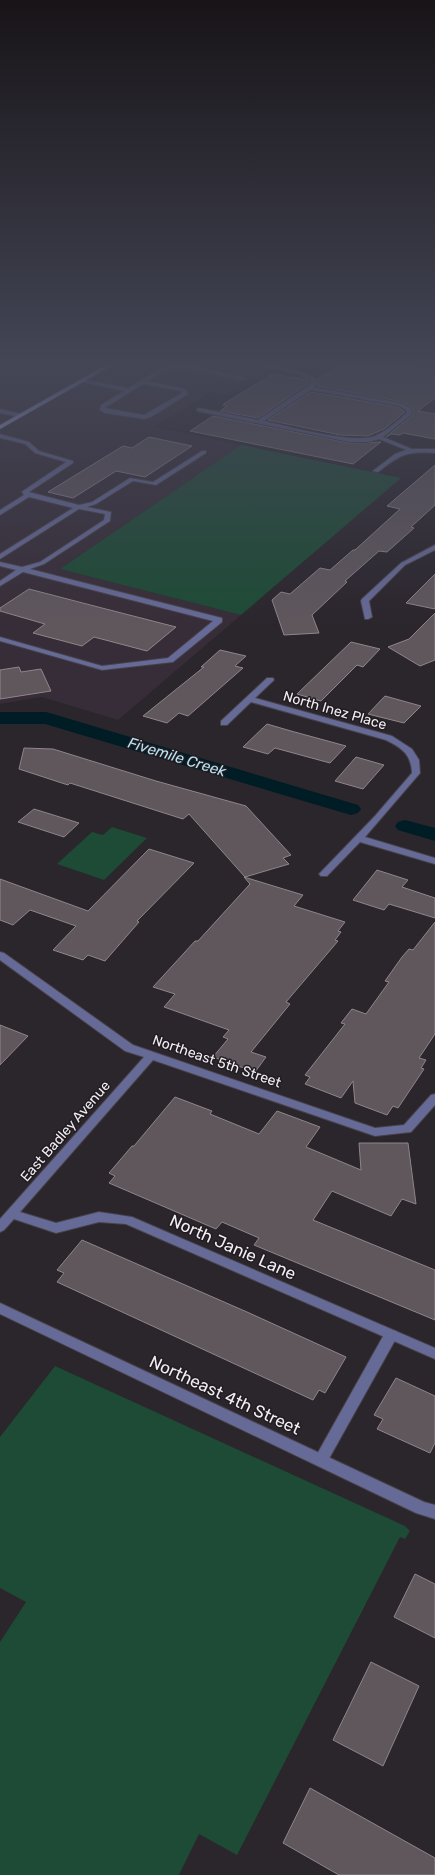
<svg xmlns="http://www.w3.org/2000/svg" width="435" height="1875" font-family="Rubik,sans-serif">
	<style>
		.built { fill: #372d38 }
		.green { fill: #1d4b35 }
		.lines { fill: none; stroke-linecap: round; stroke-linejoin: round }
		.canal { fill: #001d25; fill-rule: evenodd }
		.building { fill: #60575d; stroke: #8f858b }
		.lane-casing { stroke: #474148; stroke-width: 2 }
		.street-casing { stroke: #474148; stroke-width: 2 }
		.primary-casing { stroke: #474148; stroke-width: 2 }
		.lane { fill: #666a97; fill-rule: evenodd }
		.street { fill: #666a97; fill-rule: evenodd }
		.primary { fill: #a8aef8; fill-rule: evenodd }
		.labels { text-anchor: middle; stroke-width: 3; stroke-linejoin: round; paint-order: stroke }
		.street-label { font-size: 14px; fill: #f1eef2; stroke: #211c22 }
		.water-label { font-size: 15px; font-style: italic; fill: #b8e4f3; stroke: #211c22 }
		.near-street-label { font-size: 17px; fill: #f1eef2; stroke: #211c22 }
	</style>
	<rect width="100%" height="100%" fill="#2b252c"/>
	<!-- built -->
	<polygon class="built" points="0,364 277,364 227,395 211,392 154,427 241,445 60,569 241,615 118,720 42,697 0,704"/>
	<!-- green -->
	<g class="green">
		<polygon points="241,445 401,478 241,615 60,569"/>
		<polygon points="112,827 147,838 104,880 57,864 92,832 103,835"/>
		<polygon points="55,1366 405,1526 410,1531 405,1539 400,1537 237,1855 199,1834 179,1875 0,1875 0,1642 26,1602 0,1588 0,1437"/>
	</g>
	<g class="lines">
		<!-- canal -->
		<g class="canal">
			<polygon points="0,712 46,712 53,714 358,805 361,809 358,813 351,815 344,813 45,724 0,724"/>
			<polygon points="405,820 435,828 435,841 398,830 395,826 398,822"/>
		</g>
	</g>
	<!-- building -->
	<g class="building">
		<polygon points="340,364 400,364 435,370 435,398 418,411 435,414 435,439 403,433 400,435 391,434 386,437 413,415 412,407 402,402 317,386 318,384 317,379"/>
		<polygon points="273,374 307,380 309,383 258,418 220,411 227,406 223,405 225,403"/>
		<polygon points="311,392 398,407 405,412 384,429 368,436 340,435 268,420"/>
		<polygon points="213,416 350,443 381,442 353,464 190,431"/>
		<polygon points="149,437 192,446 145,477 116,471 73,498 48,492 123,446 132,448"/>
		<polygon points="435,465 435,505 411,527 414,528 387,552 379,551 345,581 347,582 312,615 319,633 284,635 272,600 281,592 290,594 320,568 330,570 353,550 355,550 400,509 387,506"/>
		<polygon points="435,574 435,609 406,603"/>
		<polygon points="29,589 102,608 176,627 147,651 94,637 82,646 33,633 45,624 0,611 0,608"/>
		<polygon points="435,613 435,660 420,666 388,647 409,639"/>
		<polygon points="351,642 380,649 363,667 357,665 321,701 297,694"/>
		<polygon points="220,650 246,656 235,666 243,668 188,716 179,713 167,723 143,716 204,667 201,667"/>
		<polygon points="19,667 21,672 41,669 51,691 0,699 0,670"/>
		<polygon points="385,696 421,706 404,723 368,714"/>
		<polygon points="267,724 291,731 346,746 330,763 275,748 268,754 243,747"/>
		<polygon points="24,748 53,749 156,781 246,806 291,855 283,858 289,864 245,877 189,814 183,819 70,783 68,785 19,769"/>
		<polygon points="356,757 384,765 363,789 335,781"/>
		<polygon points="34,809 79,823 64,837 18,822"/>
		<polygon points="149,849 194,863 137,921 139,922 105,961 88,955 83,960 53,950 76,926 30,910 13,925 0,920 0,879 88,911"/>
		<polygon points="377,870 408,880 402,887 435,898 435,918 389,904 384,910 353,900"/>
		<polygon points="244,877 303,895 294,906 345,922 338,931 341,932 335,940 338,941 286,1002 290,1004 251,1052 266,1057 255,1072 213,1057 228,1039 223,1037 229,1030 164,1007 175,994 153,987 195,941 198,941 250,884"/>
		<polygon points="435,922 435,1034 419,1058 426,1060 421,1068 424,1069 398,1108 393,1106 387,1115 355,1103 353,1081 341,1098 305,1084 310,1077 305,1075 345,1024 341,1023 352,1009 366,1014 389,982 385,981 402,957 409,949 413,950"/>
		<polygon points="0,1025 28,1036 0,1065"/>
		<polygon points="175,1097 212,1111 210,1114 259,1134 277,1111 320,1127 306,1147 361,1170 359,1143 408,1143 416,1204 402,1199 391,1216 332,1191 313,1220 435,1270 435,1320 254,1245 259,1238 222,1222 216,1229 109,1183 115,1176 109,1173 132,1146 134,1146"/>
		<polygon points="82,1240 247,1312 346,1357 325,1393 319,1390 313,1400 57,1282 64,1273 57,1270"/>
		<polygon points="396,1378 435,1396 435,1443 430,1453 377,1429 383,1419 374,1415"/>
		<polygon points="415,1574 435,1584 435,1638 394,1617"/>
		<polygon points="371,1662 419,1686 383,1766 333,1740"/>
		<polygon points="310,1788 435,1858 435,1875 339,1875 283,1843"/>
	</g>
	<g class="lines">
		<!-- lane casing -->
		<g class="lane-casing">
			<g id="lane">
				<path d="M184,364h7l-2,1 57,13 -3,2 -59,-12 -18,2 -19,11 38,8 3,5 -37,23 -7,2 -39,-6 -5,-3 1,-5 23,-14 -47,-10 3,-2 48,9 34,-20zM143,384l38,7 1,2 -38,22 -39,-7z"/>
				<path d="M242,364c22,-2 54,5 73,14l2,6 -3,3 87,16 10,5 1,6 -29,23 31,13 -5,1 -30,-12 -11,3h-18l-153,-31v-2l2,-1 59,12 53,-36 -1,-4 -11,-6zM311,390l88,16 7,4 1,3c-9,7 -19,17 -30,22 -18,11 -90,-9 -113,-14z"/>
				<polygon points="0,409 22,414 23,415 20,417 0,413"/>
				<polygon points="0,434 29,442 39,451 73,461 73,463 29,492 79,505 92,502 130,478 153,482 202,451 206,451 206,453 156,485 133,481 96,504 87,507 111,512 110,521 44,564 30,569 222,618 222,622 173,662 102,670 0,641 0,637 102,666 168,658 213,621 23,572 0,586 0,581 16,570 0,566 0,562 22,567 40,562 104,520 105,514 79,509 0,559 0,554 73,508 29,497 0,515 0,510 24,495 22,492 23,491 66,462 35,453 25,444 0,438"/>
				<polygon points="391,1330 396,1331 398,1335 326,1464 321,1466 316,1464 314,1460 316,1456 386,1331"/>
			</g>
		</g>
		<!-- street casing -->
		<g class="street-casing">
			<g id="street">
				<path d="M409,449h26v4c-29,-2 -35,2 -57,19l-5,-1 22,-17z"/>
				<polygon points="435,545 435,550 405,565 369,601 372,617 368,619 365,619 361,601 362,599 401,563"/>
				<path d="M267,678h6l1,2 -19,18 137,38 20,13 7,11 1,13 -55,64 70,21v6l-75,-22 -33,34h-6l-2,-2 2,-2 54,-56 37,-43c-1,-19 -10,-25 -26,-33l-135,-38 -24,23h-6v-4z"/>
				<polygon points="0,952 4,953 133,1045 375,1128 404,1125 431,1095 435,1094 435,1105 411,1132 375,1136 153,1060 20,1212 56,1223 99,1212 132,1217 435,1348 435,1359 126,1224 99,1222 56,1233 14,1219 4,1230 0,1232 0,1219 144,1057 125,1051 0,960"/>
				<polygon points="0,1303 424,1502 435,1505 435,1519 416,1513 0,1314"/>
			</g>
		</g>
		<!-- primary casing -->
		<g class="primary-casing">
			<polygon id="primary" points="108,364 115,364 0,429 0,425"/>
		</g>
		<!-- lane -->
		<use href="#lane" class="lane"/>
		<!-- street -->
		<use href="#street" class="street"/>
		<!-- primary -->
		<use href="#primary" class="primary"/>
	</g>
	<!-- sky -->
	<linearGradient id="sky" x2="0" y2="1"><stop stop-color="#181418"/><stop offset="0.58" stop-color="#444656"/><stop offset="1" stop-color="#444656" stop-opacity="0"/></linearGradient>
	<rect width="435" height="626" fill="url(#sky)"/>
	<g class="labels">
		<!-- street labels -->
		<g class="street-label">
			<text transform="translate(335 710) rotate(16)" y="5">North Inez Place</text>
			<text transform="translate(217 1061) rotate(19)" y="5">Northeast 5th Street</text>
			<text transform="translate(65 1131) rotate(-49)" y="5">East Badley Avenue</text>
		</g>
		<!-- water labels -->
		<g class="water-label">
			<text transform="translate(177 757) rotate(17)" y="5">Fivemile Creek</text>
		</g>
		<!-- near-street labels -->
		<g class="near-street-label">
			<text transform="translate(233 1247) rotate(24)" y="6">North Janie Lane</text>
			<text transform="translate(225 1395) rotate(25)" y="6">Northeast 4th Street</text>
		</g>
	</g>
</svg>
